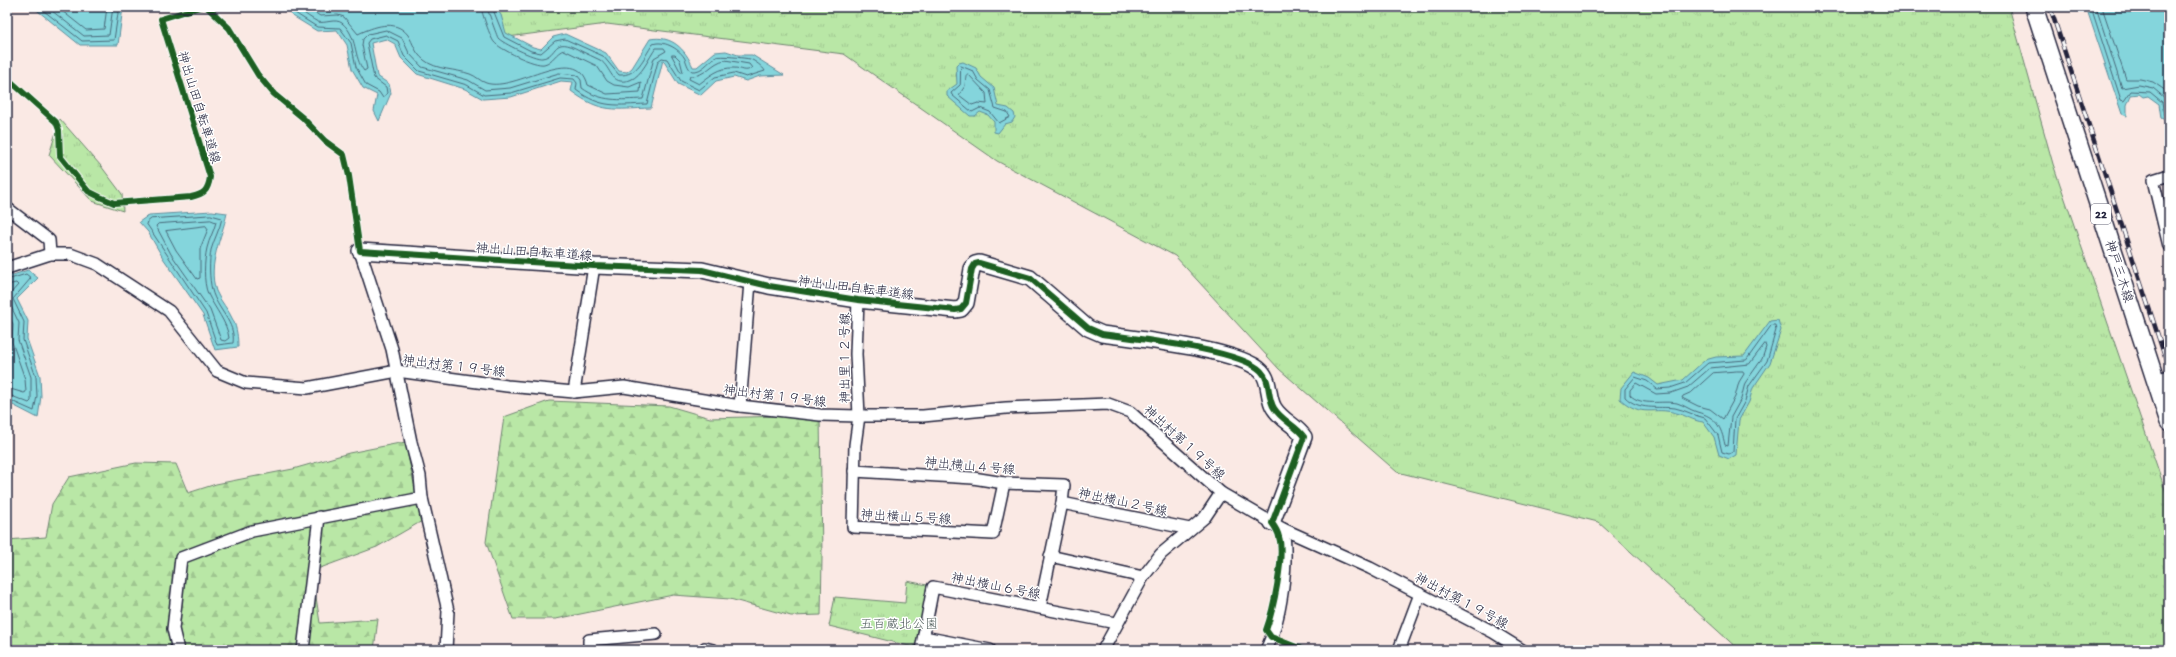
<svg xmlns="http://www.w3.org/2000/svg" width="2176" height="657" font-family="'Gochi Hand','Klee One',sans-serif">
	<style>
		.grass { fill: url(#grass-tufts); stroke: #6e8470 }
		.forest { fill: url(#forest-firs); stroke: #6e8470 }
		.water { fill: #84d5dc; stroke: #5d8d9c }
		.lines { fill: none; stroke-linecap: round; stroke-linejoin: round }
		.shore { stroke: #496a7b; stroke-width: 1 }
		.minor-casing { stroke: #22223b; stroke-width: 14 }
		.tertiary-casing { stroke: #22223b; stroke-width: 16 }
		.secondary-casing { stroke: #22223b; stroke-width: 18 }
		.primary-casing { stroke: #22223b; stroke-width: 20 }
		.minor { stroke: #fff; stroke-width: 11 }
		.tertiary { stroke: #fff; stroke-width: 13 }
		.secondary { stroke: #fff; stroke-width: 15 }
		.primary { stroke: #fff; stroke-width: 17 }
		.rail-casing { stroke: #22223b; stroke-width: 4.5 }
		.rail { stroke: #fff; stroke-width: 3; stroke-dasharray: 9; stroke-linecap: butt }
		.cycleway-casing { stroke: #fff; stroke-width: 8 }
		.cycleway { stroke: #1b5e20; stroke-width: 6 }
		.labels { text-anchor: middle; stroke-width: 3; stroke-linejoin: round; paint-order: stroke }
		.shield { fill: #fff; stroke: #646476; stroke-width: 1 }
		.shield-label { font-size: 12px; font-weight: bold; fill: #22223b }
		.street-label { font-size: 13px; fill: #22223b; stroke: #fff }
		.park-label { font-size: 13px; fill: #4f5d5b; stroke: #fff }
	</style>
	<defs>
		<pattern id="grass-tufts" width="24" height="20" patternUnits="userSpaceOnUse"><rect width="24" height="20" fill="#b9e7a6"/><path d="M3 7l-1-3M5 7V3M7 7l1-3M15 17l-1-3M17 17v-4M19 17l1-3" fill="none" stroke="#9fc690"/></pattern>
		<pattern id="forest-firs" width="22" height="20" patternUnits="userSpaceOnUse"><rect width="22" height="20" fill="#b9e7a6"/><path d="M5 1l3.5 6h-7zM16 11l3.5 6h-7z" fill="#9fc690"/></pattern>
	</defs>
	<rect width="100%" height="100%" fill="#fae9e4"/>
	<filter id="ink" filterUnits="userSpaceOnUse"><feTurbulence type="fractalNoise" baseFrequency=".025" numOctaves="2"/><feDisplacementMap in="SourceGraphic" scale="8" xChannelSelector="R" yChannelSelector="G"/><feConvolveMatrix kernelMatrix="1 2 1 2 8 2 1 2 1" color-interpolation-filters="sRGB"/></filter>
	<g filter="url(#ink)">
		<!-- grass -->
		<g class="grass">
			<polygon points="468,7 2009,7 2053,164 2169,501 2169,650 1739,650 1598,522 1397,472 1279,369 1175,256 997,161 844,54 607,24 500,38"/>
			<polygon points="60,119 101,166 122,194 123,211 92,201 49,155"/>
			<polygon points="907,581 927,585 917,648 829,626 835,597 905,603"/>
		</g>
		<!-- forest -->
		<g class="forest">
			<polygon points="549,401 669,406 710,418 820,415 822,557 821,615 791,616 730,599 673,595 556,619 513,619 486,542 504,417"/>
			<polygon points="405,442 422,521 377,547 312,571 320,623 378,619 374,650 7,650 7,540 46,537 52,504 69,477 136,463 176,464 188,493 216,484 293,469 349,453"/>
		</g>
		<!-- water -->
		<g class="water">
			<polygon points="33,7 123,7 118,45 80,45"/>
			<path d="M289,7h206l6,8 5,18 27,14 8,2 12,-12 12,-3 41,19 13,18 8,1 5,-4 18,-29c22,-4 35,10 43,28h4l18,-15 11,-1 12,4h14l32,20 -24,1 -14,5 -12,-4 -18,4 -15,14 -23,-11 -15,-24 -12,48c-36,1 -49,6 -80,-17l2,-9 -12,-1 -50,16 -28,2 -18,-10 -48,-15 -16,-16 -6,-14 -9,-5 -15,4 6,33 12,8 2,9 -12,28 -5,-10 3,-16 -14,-7 -11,-19 -5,-24 -10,-15 -20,1 -26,-16z"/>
			<polygon points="2086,7 2169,7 2169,122 2161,118 2159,104 2148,96 2143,97 2139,94 2131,95 2127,105 2127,116 2122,114"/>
			<polygon points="963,62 976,68 981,77 994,88 998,106 1008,108 1014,113 1015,117 1012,122 1005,124 998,133 994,132 994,122 988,115 980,112 975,116 970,116 947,96 947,91 957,84 956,66 959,63"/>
			<path d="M212,211l15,2c-5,25 -20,51 -11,78 4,10 13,19 17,29 4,8 5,18 5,27l-23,3 -12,-35 -40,-57 -15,-26 -9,-10 10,-7z"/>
			<polygon points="28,270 38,278 17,299 28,321 27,339 40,376 41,396 38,418 7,402 7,277"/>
			<path d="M1778,320l3,10 -11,33 -17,25 -4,14 -10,18 -3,35 -7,4 -10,-4 -5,-18 -11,-15c-10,-1 -17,-7 -27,-9 -23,-7 -33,6 -56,-14l1,-11 13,-16 15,6 9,7 25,-5 22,-20 11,-3 28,-1 26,-35z"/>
		</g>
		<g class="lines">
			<!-- shore -->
			<g class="shore">
				<polyline points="39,7 82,41 114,40 119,7"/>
				<polyline points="47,7 84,36 109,35 113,7"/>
				<polyline points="57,7 86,30 104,29 107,7"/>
				<path d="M293,7l2,6 22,14 23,1 11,15 5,24 10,18 13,7 4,6 4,-5 -1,-6 -12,-9 -7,-35 3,-4 16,-4 12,6 6,15 15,15 48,14 17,10 27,-2 49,-15 14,1 3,4 -1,7c26,19 41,15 71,14l11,-43 4,-3 5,1 14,22 18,9 16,-13 19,-4 12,4 19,-6c-2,-4 -10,-10 -15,-12 -5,-1 -30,-4 -34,-2 -9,5 -13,15 -24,14 -5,-3 -5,-9 -8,-14 -6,-9 -21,-17 -31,-13 -10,14 -15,32 -34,31l-16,-19 -38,-17 -10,2 -14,12 -10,-2 -27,-14 -12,-30"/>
				<path d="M298,7l2,3c5,4 12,9 18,12 7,2 17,-4 24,1 16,13 11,34 22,48l3,-2 -5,-24 1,-6 5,-5 18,-4 16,8 7,15 13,14 46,13 17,10 25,-2 49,-15 18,2 4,5 1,8c19,14 38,12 61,11l11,-41 12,-7 -2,-3h-8c-7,9 -14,28 -26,32 -20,6 -18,-12 -30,-20 -6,-3 -13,-6 -19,-9 -30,-17 -22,5 -39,7 -7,1 -40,-15 -44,-20 -1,-2 -11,-29 -11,-31"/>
				<path d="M306,7l14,9 18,-1 6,2 14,17c15,-7 37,-16 50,1 6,9 6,17 16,25 12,10 32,9 46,14 6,2 10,7 16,9 30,10 91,-42 102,2l19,9 33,-2 1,-10 -12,5 -15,-2 -7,-4 -10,-15 -33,-16c-8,2 -11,12 -20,14 -9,2 -45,-15 -50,-22 -3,-3 -13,-31 -13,-35"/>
				<polyline points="2091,7 2121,100 2124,101 2131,91 2150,92 2162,102 2164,115 2169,118"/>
				<polyline points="2096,7 2122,88 2139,85 2153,88 2166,99 2169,112"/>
				<polyline points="2102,7 2126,79 2140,79 2153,82 2169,93"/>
				<polygon points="672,55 675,55 680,60 683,72 681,72"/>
				<path d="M725,60l24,4 3,4c-7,5 -10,0 -18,0 -15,-1 -24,8 -35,16l-10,-5 1,-3c16,1 21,-14 35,-16z"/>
				<polygon points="961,66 973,71 978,80 990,90 995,108 1007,112 1010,117 999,123 990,112 980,108 972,112 952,95 951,93 960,85"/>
				<polygon points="968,74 986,93 987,104 978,103 972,105 959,95 965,86 966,76"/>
				<path d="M211,215l11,3c-2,11 -8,21 -11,32 -2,12 -2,28 1,40 5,20 24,32 21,53l-16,2 -11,-32 -60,-90 5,-4z"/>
				<path d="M211,220l5,2c-2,9 -7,17 -9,26 -3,13 -4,34 1,46 7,15 19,28 21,44l-4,3 -4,-1 -11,-30 -39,-56 -15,-28 2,-2z"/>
				<polygon points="206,226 208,229 200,249 200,278 197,279 176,250 166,231"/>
				<polyline points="7,280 26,274 31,278 13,299 24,322 23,340 36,377 37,396 34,411 7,399"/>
				<polyline points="7,285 16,283 18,285 10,294 8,300 19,323 18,340 31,377 31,401 29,403 7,394"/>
				<polyline points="7,312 13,324 12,342 25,379 26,392 24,393 7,388"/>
				<path d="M1772,325h3l1,5 -9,31 -18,25 -4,15 -10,18 -2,33 -4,2 -7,-2 -4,-17 -13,-17c-10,-2 -20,-8 -30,-10 -18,-2 -36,3 -50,-11v-8l10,-12 12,4 10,8 13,-1 15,-5 23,-20 38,-3z"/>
				<path d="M1765,344l1,3 -4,12 -17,24 -4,16 -10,18 -3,29 -3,-1c-4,-19 -9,-28 -28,-33 -7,-2 -13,-7 -20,-9 -15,-3 -35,4 -47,-8v-5l6,-7 20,11 15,-1 17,-6 22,-19 39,-4z"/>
				<polygon points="1737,371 1743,371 1744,374 1739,382 1735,397 1723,419 1710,409 1698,406 1682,398 1683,396 1692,392 1713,373"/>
			</g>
			<!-- minor casing -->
			<g class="minor-casing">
				<g id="minor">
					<polyline points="2169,175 2153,180 2169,246"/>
					<polyline points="7,208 49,240 50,254"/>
					<polyline points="360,251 392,349 411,442 420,476 422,498 448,611 446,650"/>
					<polyline points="7,268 50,254 70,254 97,264 169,311 217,371 246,383 307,388 397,371 507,386 574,392 624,387 740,406 820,415 859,416 923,416 1006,408 1108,404 1130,412 1221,493 1283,529 1370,568 1493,632 1522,650"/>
					<polyline points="858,300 856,354 859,416 855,445 853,527 993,534 1004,483"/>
					<polyline points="574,392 594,266"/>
					<polyline points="740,406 750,282"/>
					<polyline points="854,471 973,478 1004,483 1064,485 1062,503"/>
					<polyline points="1050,556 1143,577"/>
					<polyline points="1040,607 1062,503 1190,529"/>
					<polyline points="924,637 990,650"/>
					<polyline points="178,650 173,629 181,558 252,531 422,498"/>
					<polyline points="303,650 319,517"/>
					<polyline points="589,650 589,640 656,634"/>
					<polyline points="704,650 705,648 713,650"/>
					<polyline points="921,650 933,587 1116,623"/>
					<polyline points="1103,650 1143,577 1161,554 1205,517 1221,493"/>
					<path d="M1266,650c15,-30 23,-88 17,-121"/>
					<polyline points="1399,650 1420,594"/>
				</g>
			</g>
			<!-- tertiary casing -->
			<g class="tertiary-casing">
				<polyline id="tertiary" points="2156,381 2169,377"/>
			</g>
			<!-- secondary casing -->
			<g class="secondary-casing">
				<path id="secondary" d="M360,251l234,15 108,4 67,16 89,14 97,10 6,-1 5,-6 6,-34 3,-5 4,-1 51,15 58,50 14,6c34,5 137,15 159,37 10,10 6,26 13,37 8,13 22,17 30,29l-32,86"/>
			</g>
			<!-- primary casing -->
			<g class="primary-casing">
				<polyline id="primary" points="2034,7 2169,422"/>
			</g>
			<!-- minor -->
			<use href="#minor" class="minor"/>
			<!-- tertiary -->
			<use href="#tertiary" class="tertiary"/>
			<!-- secondary -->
			<use href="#secondary" class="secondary"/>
			<!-- primary -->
			<use href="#primary" class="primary"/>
			<!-- rail casing -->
			<g class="rail-casing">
				<polyline id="rail" points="2050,7 2169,369"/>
			</g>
			<!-- rail -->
			<use href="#rail" class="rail"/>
			<!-- cycleway casing -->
			<g class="cycleway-casing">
				<g id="cycleway">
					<path d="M207,7l22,21 29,47 16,19 29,24 22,23 19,14 5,21 11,75 234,15 108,4 67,16 89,14 97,10 6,-1 5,-6 6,-34 3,-5 4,-1 51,15 58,50 14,6c34,5 137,15 159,37 10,10 6,26 13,37 8,13 22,17 30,29l-32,86c3,4 6,9 7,14 6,19 -6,74 -13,93l5,7 33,13"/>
					<path d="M7,78l49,44 3,8 1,26 28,35 12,6 14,6 77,-6c13,-3 17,-6 19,-20l-49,-158 39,-12"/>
				</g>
			</g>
			<!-- cycleway -->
			<use href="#cycleway" class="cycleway"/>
		</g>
	</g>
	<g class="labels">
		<!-- shield labels -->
		<rect class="shield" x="2091" y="204" width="20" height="20" rx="3"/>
		<g class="shield-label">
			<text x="2101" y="218">22</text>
		</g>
		<!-- street labels -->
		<g class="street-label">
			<text transform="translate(200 107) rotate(73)" y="5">神出山田自転車道線</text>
			<text transform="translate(534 251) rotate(4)" y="5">神出山田自転車道線</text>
			<text transform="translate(2120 271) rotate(72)" y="5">神戸三木線</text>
			<text transform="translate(856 287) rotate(7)" y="5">神出山田自転車道線</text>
			<text transform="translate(844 358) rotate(-90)" y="5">神出里１２号線</text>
			<text transform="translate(454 365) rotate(7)" y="5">神出村第１９号線</text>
			<text transform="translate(775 395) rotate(7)" y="5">神出村第１９号線</text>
			<text transform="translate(1185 442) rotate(42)" y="5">神出村第１９号線</text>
			<text transform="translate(970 465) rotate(5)" y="5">神出横山４号線</text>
			<text transform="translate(1123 501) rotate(12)" y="5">神出横山２号線</text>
			<text transform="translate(906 516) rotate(3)" y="5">神出横山５号線</text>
			<text transform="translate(996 585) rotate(11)" y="5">神出横山６号線</text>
			<text transform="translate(1462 600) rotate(28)" y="5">神出村第１９号線</text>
		</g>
		<!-- park labels -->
		<g class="park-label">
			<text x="899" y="628">五百蔵北公園</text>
		</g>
	</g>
	<!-- margin -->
	<rect width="2176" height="657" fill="none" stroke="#fff" stroke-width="24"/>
	<rect x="12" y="12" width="2152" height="633" fill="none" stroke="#22223b" stroke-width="1.5" filter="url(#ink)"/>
</svg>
